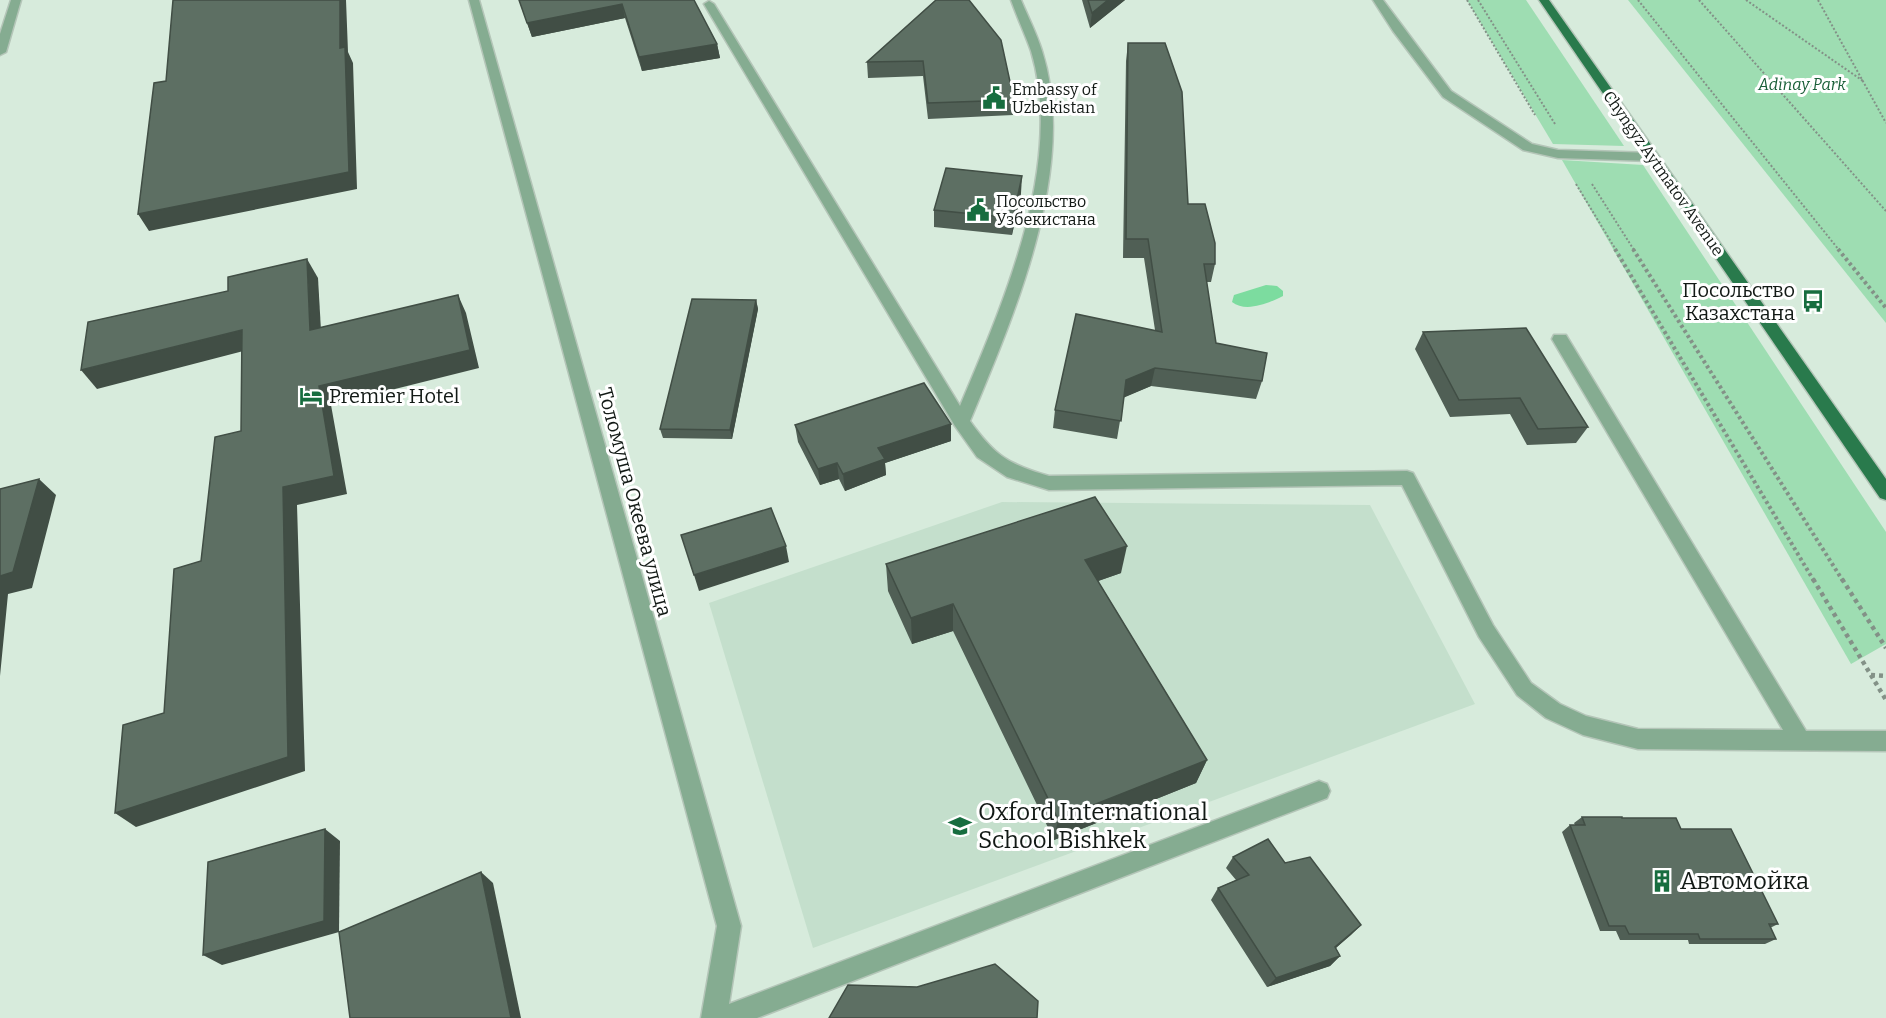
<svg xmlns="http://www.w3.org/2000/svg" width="1886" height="1018" font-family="Bitter,serif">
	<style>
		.built { fill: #c4dfcc }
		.green { fill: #9eddb2 }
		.water { fill: #7cdc9f }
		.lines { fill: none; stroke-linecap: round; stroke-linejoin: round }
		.minor-casing { stroke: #b4c5b8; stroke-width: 3 }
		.major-casing { stroke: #b4c5b8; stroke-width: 3 }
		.path-far2 { stroke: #839187; stroke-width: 2; stroke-dasharray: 2 2; stroke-linecap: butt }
		.path-far1 { stroke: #839187; stroke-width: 4; stroke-dasharray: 3 3; stroke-linecap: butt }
		.path { stroke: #839187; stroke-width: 4.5; stroke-dasharray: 4 4; stroke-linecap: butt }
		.minor { fill: #85ac91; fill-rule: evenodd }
		.major { fill: #297a4c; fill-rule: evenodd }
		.wall { fill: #505f55 }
		.shaded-wall { fill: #414e45 }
		.building { fill: #5d6f63; stroke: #414e45; stroke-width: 1.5 }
		.labels { text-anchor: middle; stroke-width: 6; stroke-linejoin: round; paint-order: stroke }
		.far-park-label { font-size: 16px; font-style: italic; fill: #195f38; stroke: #fff }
		.far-poi-label { font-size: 16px; fill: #121915; stroke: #fff; text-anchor: start }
		.far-street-label { font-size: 16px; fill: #121915; stroke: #fff }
		.poi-label { font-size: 20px; fill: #121915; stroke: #fff; text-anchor: end }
		.street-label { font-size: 20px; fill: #121915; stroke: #fff }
		.near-poi-label { font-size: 24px; fill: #121915; stroke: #fff; text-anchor: start }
	</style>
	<rect width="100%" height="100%" fill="#d7ebdc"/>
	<!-- built -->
	<polygon class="built" points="1002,502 1370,505 1475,704 813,948 709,603"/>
	<!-- green -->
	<g class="green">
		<polygon points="1467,0 1526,0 1624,146 1553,144"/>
		<polygon points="1628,0 1886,0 1886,323"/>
		<polygon points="1562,160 1643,165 1886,532 1886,644 1851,664"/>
	</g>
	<!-- water -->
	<path class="water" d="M1266,285l11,1 6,5v5c-14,7 -37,17 -51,6l2,-7z"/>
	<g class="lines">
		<!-- minor casing -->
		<g class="minor-casing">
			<g id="minor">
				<polygon points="11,0 21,0 6,52 0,55 0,34"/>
				<polygon points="469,0 479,0 741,926 729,1004 1319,781 1327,784 1330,791 1327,798 757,1018 701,1018 717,926"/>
				<path d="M1011,0h10c7,17 16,34 21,51 37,116 -28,264 -72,370 25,35 38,43 79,55l358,-5 6,2 80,152 38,58 29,21 26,12 52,13 145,1 -231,-391 2,-4h12l240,396h80v20l-248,-2 -55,-14 -37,-17 -29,-23 -38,-58 -77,-152 -353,5 -42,-13 -30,-20 -22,-31 -251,-422 5,-3 5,3 246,402c43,-102 105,-243 71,-355 -6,-17 -14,-34 -20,-51z"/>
				<polygon points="1373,0 1383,0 1451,91 1532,144 1558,150 1652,153 1659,157 1652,161 1558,158 1523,150 1443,97 1393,31"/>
			</g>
		</g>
		<!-- major casing -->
		<g class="major-casing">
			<polygon id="major" points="1539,0 1549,0 1886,479 1886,500 1880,498"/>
		</g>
		<!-- path-far2 -->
		<g class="path-far2">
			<polyline points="1467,0 1535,115"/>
			<polyline points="1478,0 1555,124"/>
			<polyline points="1638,0 1839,250"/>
			<polyline points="1699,0 1886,211"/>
			<polyline points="1746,0 1863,81"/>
			<polyline points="1818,0 1886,123"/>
			<polyline points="1576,184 1616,250"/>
			<polyline points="1592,184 1634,250"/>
		</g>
		<!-- path-far1 -->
		<g class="path-far1">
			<polyline points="1615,249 1814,581"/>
			<polyline points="1633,249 1843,581"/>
			<polyline points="1838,249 1886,308"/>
		</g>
		<!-- path -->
		<g class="path">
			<polyline points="1813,579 1886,700"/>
			<polyline points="1842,579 1886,648"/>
			<polyline points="1871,675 1886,676"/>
		</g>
		<!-- minor -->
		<use href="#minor" class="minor"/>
		<!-- major -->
		<use href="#major" class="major"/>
	</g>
	<!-- wall -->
	<g class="wall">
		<polygon points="519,0 694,0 717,44 720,58 642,71 625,18 532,37"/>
		<polygon points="936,0 1014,100 1013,115 928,119 923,76 868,78 867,62"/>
		<polygon points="1082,0 1125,0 1090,28"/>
		<polygon points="1128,43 1188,204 1215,264 1211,282 1206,282 1216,343 1262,381 1256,399 1151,386 1124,397 1117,439 1053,428 1055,410 1155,330 1144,258 1123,258 1126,61"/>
		<polygon points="1021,193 1012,235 934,227 934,210"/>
		<polygon points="756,300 758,309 732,439 663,438 660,429"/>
		<polygon points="1423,332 1588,427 1576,443 1527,445 1510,414 1450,417 1415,349"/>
		<polygon points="795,425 951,441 885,463 886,475 845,491 839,479 820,485 798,442"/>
		<polygon points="886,564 1121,573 1098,581 1207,760 1196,783 1054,840 953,631 912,644 888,591"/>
		<polygon points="1582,817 1622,818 1681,829 1778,924 1770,928 1776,939 1765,944 1689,944 1688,940 1620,940 1616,931 1600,931 1562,832 1570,825 1575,825 1574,823"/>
		<polygon points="1233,857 1285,863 1361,925 1336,948 1340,956 1330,966 1267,987 1211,900 1218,888 1236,880 1226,868"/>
	</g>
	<!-- shaded-wall -->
	<g class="shaded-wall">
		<polygon points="340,0 346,0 348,52 353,63 357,189 149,231 138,214 340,48"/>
		<polygon points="1108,0 1125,0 1090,28 1092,13"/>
		<polygon points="622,4 625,18 532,37 527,23"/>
		<polygon points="717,44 720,58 642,71 639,57"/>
		<polygon points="1022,176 1021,193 1012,235 1013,218"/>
		<polygon points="307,259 318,278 322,348 310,330"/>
		<polygon points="458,295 466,313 479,368 331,405 347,494 297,505 305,771 136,827 115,813 283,487 319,386"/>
		<polygon points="756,300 758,309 732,439 730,430"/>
		<polygon points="242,330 255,348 97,389 81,370"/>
		<polygon points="1155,368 1151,386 1123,398 1126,380"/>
		<polygon points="951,424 951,441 885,463 886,475 845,491 843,474 878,448"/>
		<polygon points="837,463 839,479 820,485 818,469"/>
		<polygon points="39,479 56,495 32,588 8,594 0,676 0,576"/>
		<polygon points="786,546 789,562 699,591 694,575"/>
		<polygon points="1127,546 1121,573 1081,587 1085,560"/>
		<polygon points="953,604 953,631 912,644 911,618"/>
		<polygon points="1207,760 1196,783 1054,840 1058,819"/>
		<polygon points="325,829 340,841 339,932 222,965 203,955"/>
		<polygon points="481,872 493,883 521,1018 511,1018"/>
		<polygon points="1361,925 1351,935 1325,957 1335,947"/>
		<polygon points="1340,956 1330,966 1267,987 1276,978"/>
	</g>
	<!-- building -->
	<g class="building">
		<polygon points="173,0 340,0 340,48 345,47 349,172 138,214 154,83 166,81"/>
		<polygon points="519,0 694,0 717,44 639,57 622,4 527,23"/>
		<polygon points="936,0 969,0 1001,40 1014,100 928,103 923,61 867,62"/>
		<polygon points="1088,0 1108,0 1092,13"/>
		<polygon points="1128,43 1165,43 1182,92 1188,204 1205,204 1215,243 1215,264 1204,264 1216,343 1267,353 1262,381 1155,368 1126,380 1121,421 1055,410 1076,314 1162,332 1148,239 1126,239"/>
		<polygon points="946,168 1022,176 1013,218 934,210"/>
		<polygon points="307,259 310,330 458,295 470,350 319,386 334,476 283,487 288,757 115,813 123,725 164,713 174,569 201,561 215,437 241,431 242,330 81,370 88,322 228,291 228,277"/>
		<polygon points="692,299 756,300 730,430 660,429"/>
		<polygon points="1526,328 1588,427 1538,429 1520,398 1459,400 1423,332"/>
		<polygon points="924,383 951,424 878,448 885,459 843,474 837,463 818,469 795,425"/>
		<polygon points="39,479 13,572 0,576 0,489"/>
		<polygon points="1095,497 1127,546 1085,560 1207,760 1058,819 953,604 911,618 886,564"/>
		<polygon points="771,508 786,546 694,575 681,535"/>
		<polygon points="1582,817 1622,817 1622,818 1676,818 1681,829 1731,829 1778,924 1769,924 1776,939 1700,939 1698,934 1629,934 1625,926 1609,926 1570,825 1585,825"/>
		<polygon points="325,829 324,921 203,955 208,862"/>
		<polygon points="1268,839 1285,863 1310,857 1361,925 1335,947 1340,956 1276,978 1218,888 1249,875 1233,857"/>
		<polygon points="481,872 511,1018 350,1018 339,932"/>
		<polygon points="995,964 1038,1001 1037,1018 829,1018 848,985 917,987"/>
	</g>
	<!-- icons -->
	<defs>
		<g id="civic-bare" transform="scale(1.8)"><path d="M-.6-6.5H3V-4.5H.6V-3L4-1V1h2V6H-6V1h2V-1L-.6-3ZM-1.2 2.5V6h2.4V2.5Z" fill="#176d3f" stroke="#fff" stroke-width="2.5" paint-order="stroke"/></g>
		<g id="bus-bare" transform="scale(1.8)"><path d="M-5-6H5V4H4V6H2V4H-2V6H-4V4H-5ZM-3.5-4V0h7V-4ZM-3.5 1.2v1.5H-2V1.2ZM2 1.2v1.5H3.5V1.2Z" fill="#176d3f" stroke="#fff" stroke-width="2.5" paint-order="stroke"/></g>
		<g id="hotel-bare" transform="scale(1.8)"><path d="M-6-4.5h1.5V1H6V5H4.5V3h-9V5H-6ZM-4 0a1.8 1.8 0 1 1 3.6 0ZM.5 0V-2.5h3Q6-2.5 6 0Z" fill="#176d3f" stroke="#fff" stroke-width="2.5" paint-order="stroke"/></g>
		<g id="school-bare" transform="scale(1.8)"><path d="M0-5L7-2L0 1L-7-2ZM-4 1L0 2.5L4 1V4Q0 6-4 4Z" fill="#176d3f" stroke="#fff" stroke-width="2.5" paint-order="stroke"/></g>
		<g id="building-bare" transform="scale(1.8)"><path d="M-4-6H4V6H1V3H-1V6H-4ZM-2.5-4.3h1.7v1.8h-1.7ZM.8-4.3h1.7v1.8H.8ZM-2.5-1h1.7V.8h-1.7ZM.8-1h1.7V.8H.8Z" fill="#176d3f" stroke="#fff" stroke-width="2.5" paint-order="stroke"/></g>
	</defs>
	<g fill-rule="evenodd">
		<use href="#civic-bare" x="994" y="98"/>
		<use href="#civic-bare" x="978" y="210"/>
		<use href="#bus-bare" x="1813" y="301"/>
		<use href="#hotel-bare" x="311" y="396"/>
		<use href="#school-bare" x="960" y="826"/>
		<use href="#building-bare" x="1662" y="881"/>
	</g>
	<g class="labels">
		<!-- far-park labels -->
		<g class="far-park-label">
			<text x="1802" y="90">Adinay Park</text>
		</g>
		<!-- far-poi labels -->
		<g class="far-poi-label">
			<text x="1012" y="95">Embassy of<tspan x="1012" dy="18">Uzbekistan</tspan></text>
			<text x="996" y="207">Посольство<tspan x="996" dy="18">Узбекистана</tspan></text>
		</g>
		<!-- far-street labels -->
		<g class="far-street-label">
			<text transform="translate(1664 173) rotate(55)" y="6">Chyngyz Aytmatov Avenue</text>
		</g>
		<!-- poi labels -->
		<g class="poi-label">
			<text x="1795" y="297">Посольство<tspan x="1795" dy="23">Казахстана</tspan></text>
			<text x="329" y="403" text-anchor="start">Premier Hotel</text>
		</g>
		<!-- street labels -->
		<g class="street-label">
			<text transform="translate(635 502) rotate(75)" y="7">Толомуша Океева улица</text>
		</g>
		<!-- near-poi labels -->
		<g class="near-poi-label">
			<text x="978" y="820">Oxford International<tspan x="978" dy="28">School Bishkek</tspan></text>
			<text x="1680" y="889">Автомойка</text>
		</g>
	</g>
</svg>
